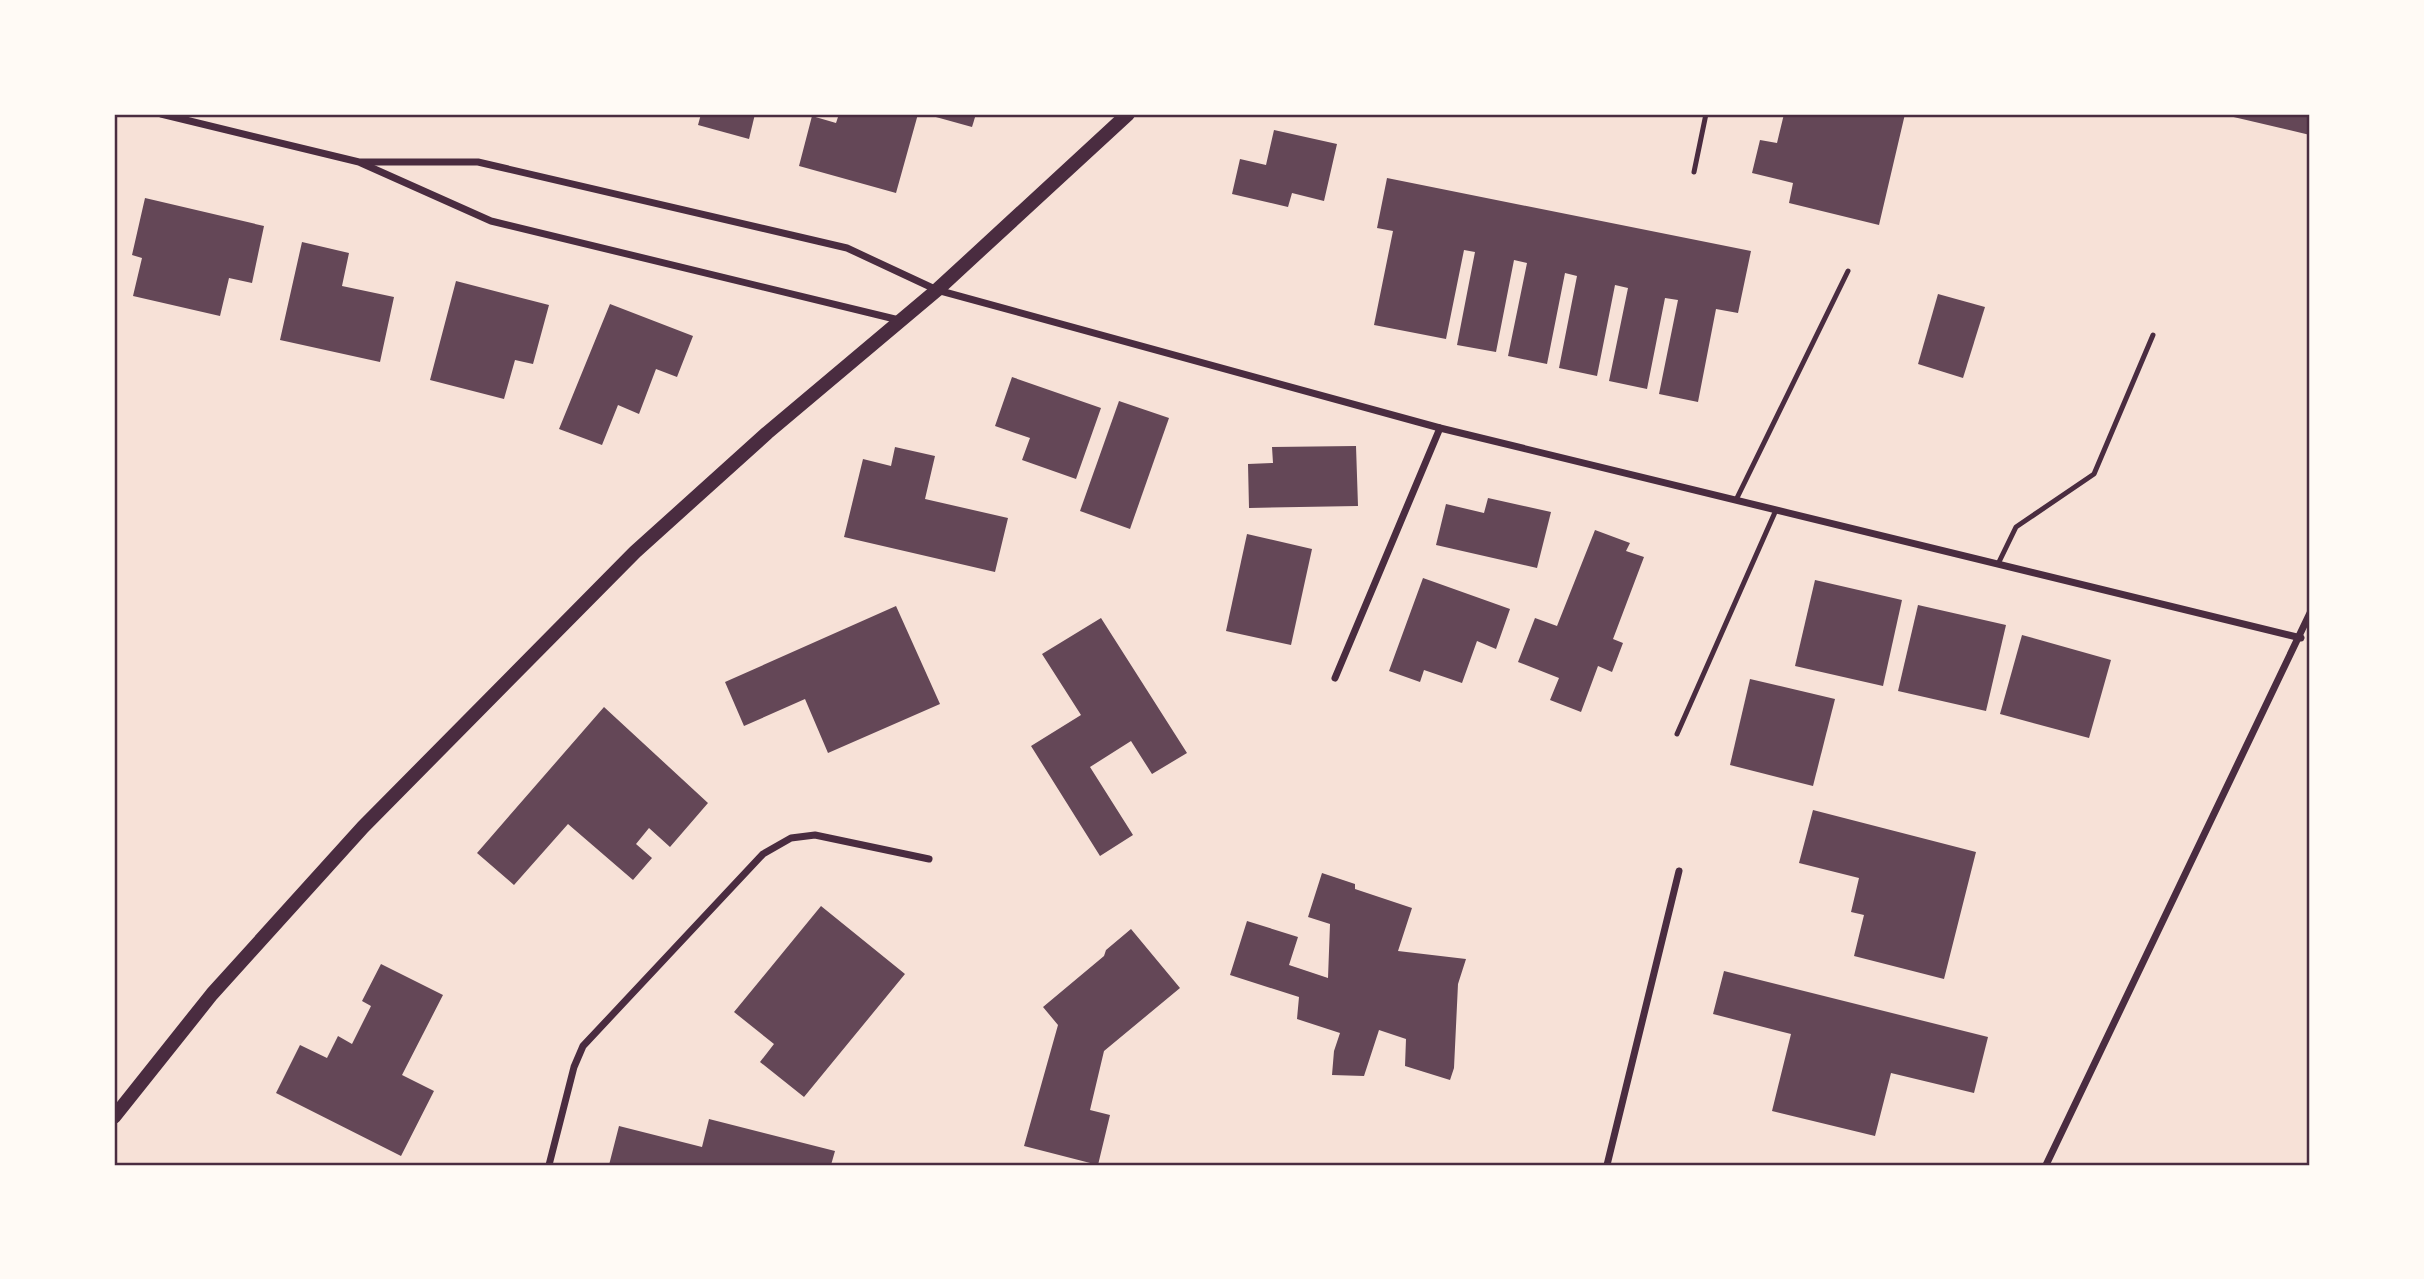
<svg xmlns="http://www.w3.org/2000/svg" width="2424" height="1279" font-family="Poppins,sans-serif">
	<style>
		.building { fill: #644757 }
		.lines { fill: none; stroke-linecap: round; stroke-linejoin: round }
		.service { stroke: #4a2c40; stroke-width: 5 }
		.minor { stroke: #4a2c40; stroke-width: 7 }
		.secondary { stroke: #4a2c40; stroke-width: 14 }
		.neatline { fill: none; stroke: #4a2c40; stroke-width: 2.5 }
	</style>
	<rect width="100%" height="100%" fill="#f7e1d7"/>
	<!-- building -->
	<g class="building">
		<polygon points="701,114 755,114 749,139 698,125"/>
		<polygon points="839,114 918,114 896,193 799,166 812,116 836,123"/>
		<polygon points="925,114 976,114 972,127"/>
		<polygon points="1784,114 1905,114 1879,225 1789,203 1793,183 1752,173 1760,140 1777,143"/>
		<polygon points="2225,114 2310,114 2310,135 2225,115"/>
		<polygon points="1274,130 1337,144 1324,201 1292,193 1288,207 1232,194 1240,159 1266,165"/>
		<polygon points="1387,178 1751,251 1738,313 1716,309 1698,402 1659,394 1678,300 1665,298 1647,389 1609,381 1628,288 1615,285 1597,376 1559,368 1577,276 1565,273 1547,364 1508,356 1527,263 1514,260 1496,352 1457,345 1475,252 1464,250 1446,339 1374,325 1393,231 1377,228"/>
		<polygon points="145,198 264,226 252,283 229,278 220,316 133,296 142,258 132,255"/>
		<polygon points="302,242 349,253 342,286 394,297 380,362 280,340"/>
		<polygon points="456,281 549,305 533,364 515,360 504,399 430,380"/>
		<polygon points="1938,294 1985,307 1963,378 1918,364"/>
		<polygon points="610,304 693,336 677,377 656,369 639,414 618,405 602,445 559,429"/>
		<polygon points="1012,377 1101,408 1076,479 1022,460 1030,438 995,426"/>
		<polygon points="1119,401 1169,418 1130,529 1080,511"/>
		<polygon points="1356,446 1358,506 1249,508 1248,464 1273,463 1272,447"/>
		<polygon points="895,447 935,456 925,499 1008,518 995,572 844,537 863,459 891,466"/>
		<polygon points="1488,498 1551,512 1537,568 1436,545 1446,504 1484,513"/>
		<polygon points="1595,530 1630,543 1626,551 1644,557 1613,639 1623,643 1612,672 1598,666 1581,712 1550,700 1559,678 1518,662 1535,618 1557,626"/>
		<polygon points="1247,534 1312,549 1291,645 1226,631"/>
		<polygon points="1423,578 1510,609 1496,649 1477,641 1462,683 1424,670 1420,682 1389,671"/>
		<polygon points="1815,580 1902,600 1883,686 1795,666"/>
		<polygon points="1918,605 2006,625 1986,711 1898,691"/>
		<polygon points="896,606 940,704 828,753 805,699 744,726 725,682"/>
		<polygon points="1101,618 1187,753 1152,774 1131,741 1090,767 1133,835 1100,856 1031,746 1081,715 1042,654"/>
		<polygon points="2022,635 2111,660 2089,738 2000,714"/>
		<polygon points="1750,679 1835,699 1813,786 1730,765"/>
		<polygon points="604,707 708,803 670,847 649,828 636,844 652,858 633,880 568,824 514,885 477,853"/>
		<polygon points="1813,810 1976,852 1944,979 1854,956 1864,915 1851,912 1859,878 1799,863"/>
		<polygon points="1322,873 1355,884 1355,889 1412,908 1398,951 1466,959 1458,984 1454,1068 1450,1080 1405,1066 1406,1039 1379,1030 1364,1076 1332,1075 1334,1051 1340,1033 1297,1019 1299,997 1230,975 1247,921 1298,937 1289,965 1328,978 1330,924 1308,917"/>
		<polygon points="821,906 905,974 804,1097 760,1062 774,1044 734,1012"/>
		<polygon points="1131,929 1180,988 1104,1051 1090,1110 1110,1115 1098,1165 1024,1146 1058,1025 1043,1007 1104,956 1106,950"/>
		<polygon points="381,964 443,995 402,1075 434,1091 401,1156 276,1093 300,1045 327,1058 338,1036 352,1044 371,1006 362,1001"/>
		<polygon points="1724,971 1988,1037 1974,1093 1891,1073 1875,1136 1772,1111 1791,1034 1713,1014"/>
		<polygon points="709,1119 835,1151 831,1165 609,1165 619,1126 702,1147"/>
	</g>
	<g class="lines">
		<!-- service -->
		<g class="service">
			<polyline points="1694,172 1706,114"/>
			<polyline points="1736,500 1848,271"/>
			<polyline points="1998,564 2016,527 2094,474 2153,335"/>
			<polyline points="1677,734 1776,510"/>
		</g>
		<!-- minor -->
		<g class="minor">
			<polyline points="161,114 359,162 478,162 847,248 937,290 1440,428 2301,638"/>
			<polyline points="361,163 491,221 899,320"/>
			<polyline points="1335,678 1440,428"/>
			<polyline points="549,1165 574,1067 583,1046 763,854 791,838 815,835 929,859"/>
			<polyline points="1607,1165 1679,871"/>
			<polyline points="2046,1165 2310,613"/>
		</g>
		<!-- secondary -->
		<polyline class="secondary" points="114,1117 212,994 363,827 635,552 767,433 937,290 1128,114"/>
	</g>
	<!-- border -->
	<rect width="2424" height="1279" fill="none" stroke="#fffaf5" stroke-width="231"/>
	<rect x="116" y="116" width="2192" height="1048" class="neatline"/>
</svg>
